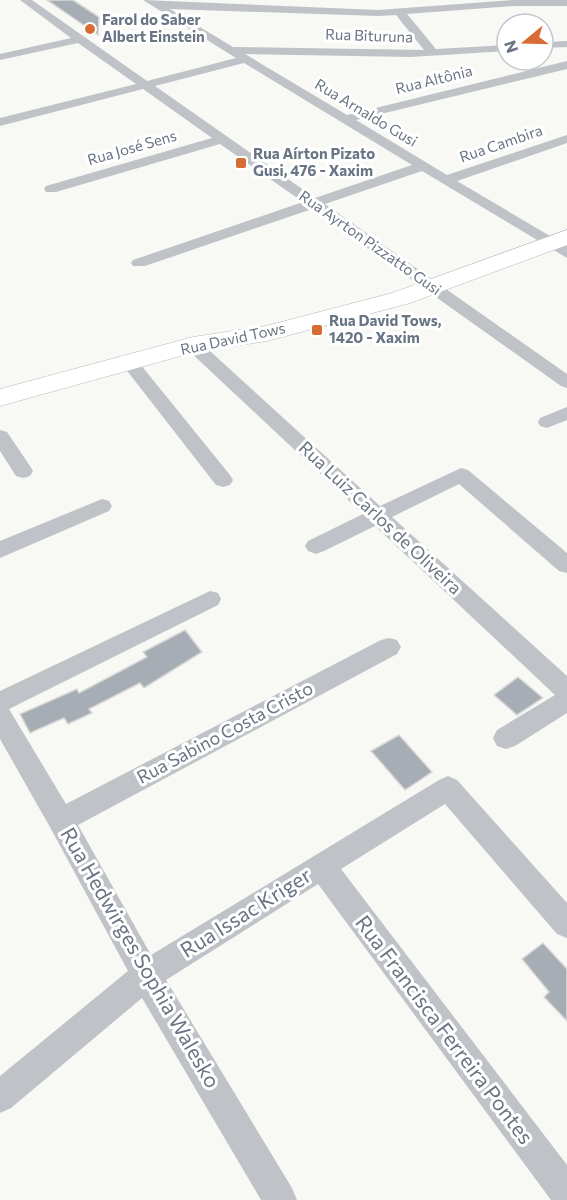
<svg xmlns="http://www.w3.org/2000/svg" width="567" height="1200" font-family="Commissioner,sans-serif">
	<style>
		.building { fill: #a7adb4; stroke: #d9d9d8; stroke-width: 1.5 }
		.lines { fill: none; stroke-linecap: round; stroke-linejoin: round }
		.secondary-casing { stroke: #b4b8bd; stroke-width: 1 }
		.street { fill: #bfc3c7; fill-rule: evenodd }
		.secondary { fill: #fff; fill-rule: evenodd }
		.poi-dot { fill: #d76c36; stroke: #fff; stroke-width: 2 }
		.labels { text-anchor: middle; stroke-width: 6; stroke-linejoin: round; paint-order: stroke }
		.far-poi-label { font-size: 15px; font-weight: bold; fill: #697584; stroke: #fff; text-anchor: start }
		.far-street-label { font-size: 15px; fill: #697584; stroke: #fff }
		.street-label { font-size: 18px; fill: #697584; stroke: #fff }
		.near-street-label { font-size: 21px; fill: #697584; stroke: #fff }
	</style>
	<rect width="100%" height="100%" fill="#f8f8f5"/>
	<!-- building -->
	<g class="building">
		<polygon points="47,0 73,0 99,17 98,35"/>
		<polygon points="185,630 202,652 144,688 140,683 89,709 92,713 68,724 64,718 30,733 20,714 77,689 79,693 147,657 143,652"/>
		<polygon points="518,677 543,698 517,715 494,695"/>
		<polygon points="399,735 432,772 405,790 371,751"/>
		<polygon points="543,943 567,969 567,1021 544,997 549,992 522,959"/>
	</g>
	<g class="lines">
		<!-- secondary casing -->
		<g class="secondary-casing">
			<polygon id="secondary" points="567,230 567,245 410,303 267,341 195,352 0,406 0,389 193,337 266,326 392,293"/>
		</g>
		<!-- street -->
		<g class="street">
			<path d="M20,0h12l115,81 89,-23 -93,-58 235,10 135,-10h54v6h-52l-108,8 29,35 71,-4v6l-96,6 -166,-3 102,61 220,-54v8l-211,51 91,55 120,-40v8l-110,38 110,65v12l-145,-87 -97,33 242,170v14l-6,-2 -249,-177 -167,57h-12l-2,-3 2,-3 170,-58 -83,-58 -164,48h-10l-2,-3 2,-3 166,-48 -69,-49 -143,37v-8l136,-34 -58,-41 -78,17v-6l71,-16zM170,9l208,7 18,-1 28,35 -191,-3zM244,63l168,102 -97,33 -160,-112z"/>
			<polygon points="567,41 567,47 543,48 543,42"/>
			<polygon points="193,340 199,341 380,506 461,468 468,470 567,553 567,573 559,571 459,484 392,517 567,676 567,713 515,746 506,749 497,746 493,738 497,730 555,695 375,526 324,551 316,554 308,551 305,546 308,541 363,514 187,349 184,345 187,341"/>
			<polygon points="130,358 136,359 230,475 233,480 230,485 223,487 216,485 121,363 124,359"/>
			<polygon points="567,407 567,420 547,428 540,426 538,422 540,418"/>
			<polygon points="0,430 7,432 30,466 33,471 30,476 23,478 16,476 0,451"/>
			<polygon points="102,499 109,501 112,506 109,511 0,558 0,541"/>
			<polygon points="210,591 218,593 221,599 218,605 9,709 66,804 381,640 389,638 397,640 401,647 397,654 78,825 151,955 439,780 448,776 457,780 567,903 567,938 557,934 445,804 341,869 567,1165 567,1200 551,1200 318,884 166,980 292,1188 297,1200 261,1200 142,998 11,1108 0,1113 0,1076 128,971 51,829 0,739 0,691"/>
		</g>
		<!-- secondary -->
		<use href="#secondary" class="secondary"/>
	</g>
	<!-- markers -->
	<g class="poi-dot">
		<circle cx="90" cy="29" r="6"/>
		<rect x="235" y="157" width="12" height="12" rx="3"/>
		<rect x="311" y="324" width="12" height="12" rx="3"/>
	</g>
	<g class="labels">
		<!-- far-poi labels -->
		<g class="far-poi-label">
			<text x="102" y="25">Farol do Saber<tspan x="102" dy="17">Albert Einstein</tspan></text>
			<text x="253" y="159">Rua Aírton Pizato<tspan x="253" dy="17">Gusi, 476 - Xaxim</tspan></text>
			<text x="329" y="326">Rua David Tows,<tspan x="329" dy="17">1420 - Xaxim</tspan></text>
		</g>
		<!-- far-street labels -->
		<g class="far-street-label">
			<text transform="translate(369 36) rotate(2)" y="5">Rua Bituruna</text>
			<text transform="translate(434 80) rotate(-14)" y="5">Rua Altônia</text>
			<text transform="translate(366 113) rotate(31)" y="5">Rua Arnaldo Gusi</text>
			<text transform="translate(501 144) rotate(-19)" y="5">Rua Cambira</text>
			<text transform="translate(132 148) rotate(-16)" y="5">Rua José Sens</text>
			<text transform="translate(370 243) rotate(35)" y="5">Rua Ayrton Pizzatto Gusi</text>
			<text transform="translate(233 339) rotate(-12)" y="5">Rua David Tows</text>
		</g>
		<!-- street labels -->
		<g class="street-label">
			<text transform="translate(380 518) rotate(43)" y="6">Rua Luiz Carlos de Oliveira</text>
			<text transform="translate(225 733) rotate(-28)" y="6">Rua Sabino Costa Cristo</text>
		</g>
		<!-- near-street labels -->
		<g class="near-street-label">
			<text transform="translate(246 913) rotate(-32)" y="7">Rua Issac Kriger</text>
			<text transform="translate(140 958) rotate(60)" y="7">Rua Hedwirges Sophia Walesko</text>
			<text transform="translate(444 1030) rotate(53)" y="7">Rua Francisca Ferreira Pontes</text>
		</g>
	</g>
	<!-- north arrow -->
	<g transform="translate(525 42) rotate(251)"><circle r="28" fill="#ffffff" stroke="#c3c8ce" stroke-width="1.5"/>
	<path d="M0-4.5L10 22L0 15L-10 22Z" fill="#d76c36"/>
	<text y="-9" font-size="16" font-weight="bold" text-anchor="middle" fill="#697584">N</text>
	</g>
</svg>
